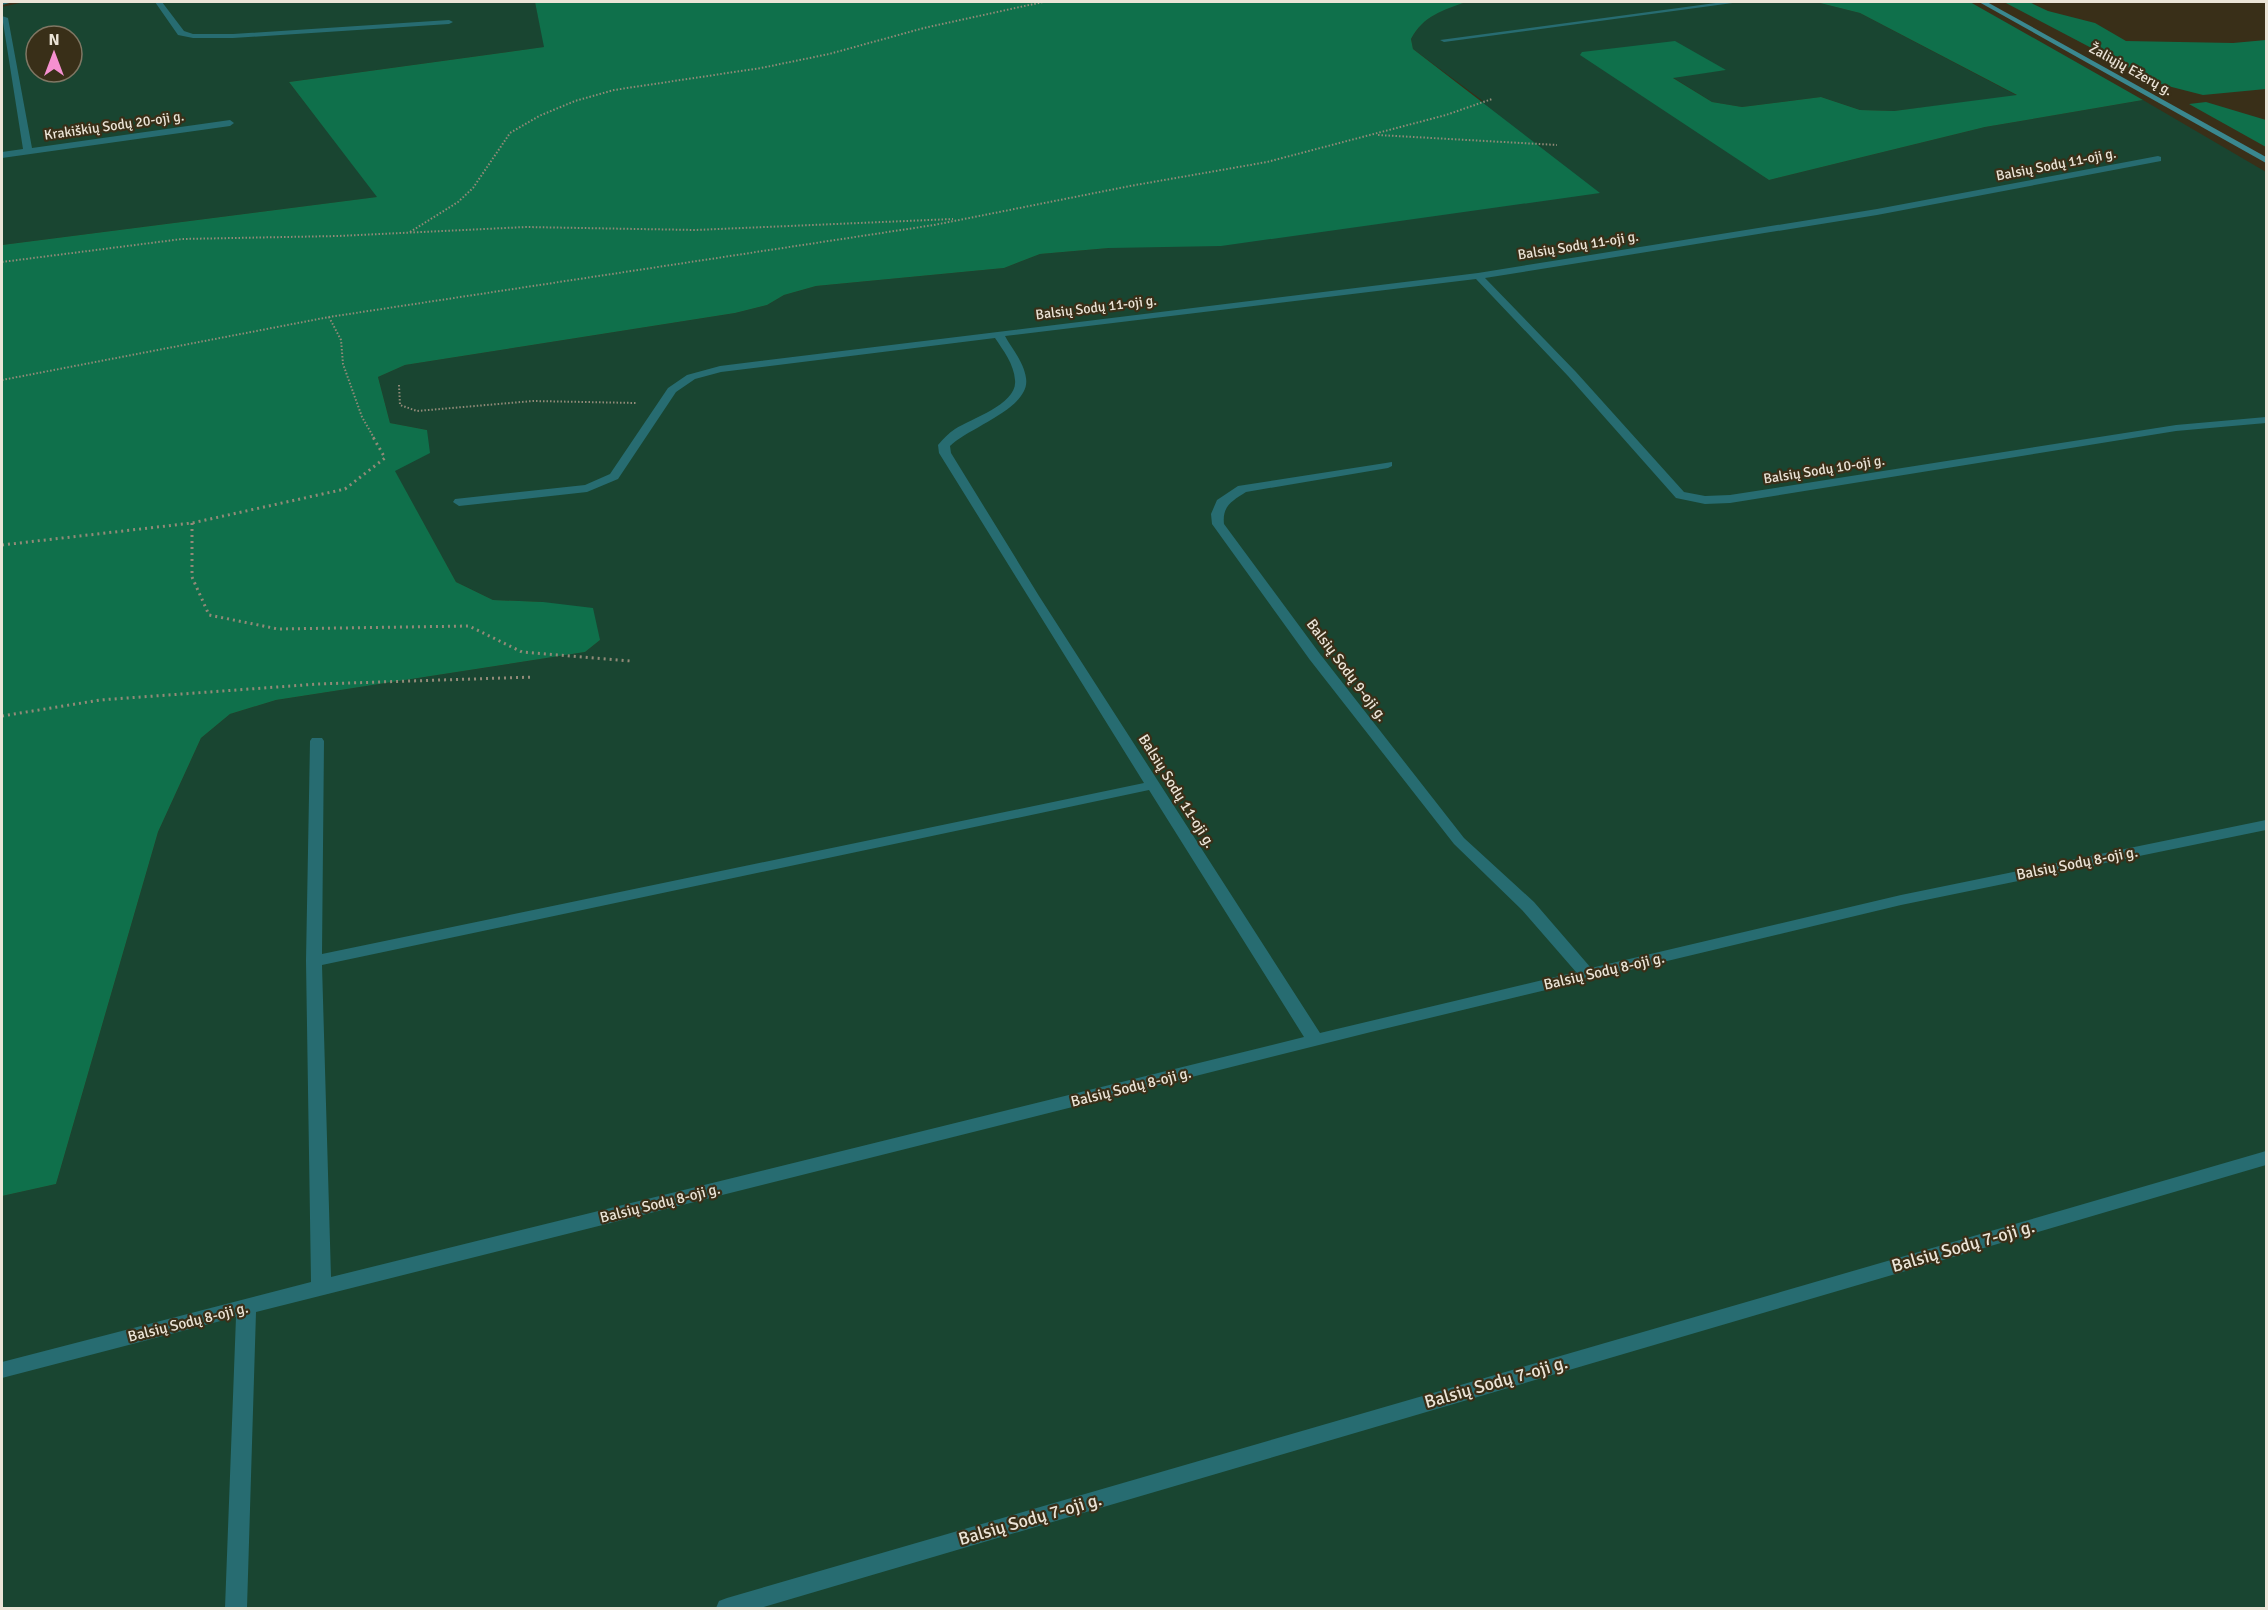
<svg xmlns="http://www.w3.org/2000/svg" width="2268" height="1610" font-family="Signika,sans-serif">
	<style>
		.green { fill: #194531; fill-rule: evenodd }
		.forest { fill: #0f704b }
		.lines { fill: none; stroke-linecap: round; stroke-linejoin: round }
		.path-far1 { stroke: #928a78; stroke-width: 2; stroke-dasharray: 1.5 2; stroke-linecap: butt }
		.path { stroke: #928a78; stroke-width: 3; stroke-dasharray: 2 4; stroke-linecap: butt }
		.minor { fill: #276c71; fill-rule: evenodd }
		.secondary { fill: #3a888f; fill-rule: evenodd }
		.labels { text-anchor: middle; stroke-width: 4.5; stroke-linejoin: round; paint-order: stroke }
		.far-street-label { font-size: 14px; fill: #ebe4d7; stroke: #392f18 }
		.street-label { font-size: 15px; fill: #ebe4d7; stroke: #392f18 }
		.near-street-label { font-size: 18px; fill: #ebe4d7; stroke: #392f18 }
	</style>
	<rect width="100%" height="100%" fill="#392f18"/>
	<!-- green -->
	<g class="green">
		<path d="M24,2h511l10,45 -256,35 89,115 -376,48v-238zM36,36h36v36h-36z"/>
		<path d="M1466,2h350l44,11 158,83 -124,15 -34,-1 -39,-13 -79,10 -30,-5 -40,-25 53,-7 -143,-18 187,128 216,-53 158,-27 123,72v1436h-2264v-412l54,-12 102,-352 43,-94 29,-24 46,-14 309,-48 15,-12 -57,-38 -50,-2 -37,-18 -62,-112 33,-40 -37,-7 -12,-46 27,-12 330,-52 32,-8 17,-10 32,-9 188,-18 36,-14 69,-6 374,-147 -70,-52 -2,-10c12,-23 31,-29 55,-37z"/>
	</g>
	<!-- forest -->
	<g class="forest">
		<path d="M535,2h931c-23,8 -43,14 -55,37l2,10 187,144 -379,53 -112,2 -69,6 -36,14 -188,18 -32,9 -17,10 -32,8 -330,52 -27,12 12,46 37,7 3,23 -35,18 61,111 37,18 50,2 50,6 7,32 -15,12 -309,48 -46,14 -29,24 -43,94 -102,352 -54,12v-951l375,-48 -88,-115 255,-35z"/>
		<polygon points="1816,2 1970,2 2143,100 1985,127 1769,180 1580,55 1582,52 1675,41 1726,70 1673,78 1712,102 1742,107 1821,97 1860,110 1894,111 2017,95 1860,13"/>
		<polygon points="2004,2 2029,2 2048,11 2095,23 2126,41 2233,43 2266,40 2266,89 2203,95 2160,84"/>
		<polygon points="2206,102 2266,120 2266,147 2189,104"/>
	</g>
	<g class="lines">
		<!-- path-far1 -->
		<g class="path-far1">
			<polyline points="1378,135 1557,145"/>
			<polyline points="410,232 458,202 473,188 510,133 539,116 575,101 614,90 761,68 829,54 924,28 1043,2"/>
			<polyline points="2,262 182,239 338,236 526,227 695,230 953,219"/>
			<polyline points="329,317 341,340 343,364 362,417 374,438"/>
			<polyline points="2,380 329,317 934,225 1130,186 1267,162 1446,115 1492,99"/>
			<polyline points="399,385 400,405 417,411 533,401 636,403"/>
		</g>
		<!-- path -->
		<g class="path">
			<polyline points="192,523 192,577 209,615 278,629 469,626 522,652 631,661"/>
			<polyline points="2,545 192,523 345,489 385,458 373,437"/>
			<polyline points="2,716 100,700 318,684 534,677"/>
		</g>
		<!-- minor -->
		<g class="minor">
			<polygon points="2,2 13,2 2,5"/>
			<polygon points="155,2 162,2 184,31 193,34 233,34 449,20 453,22 449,24 233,38 193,38 178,35"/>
			<polygon points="1723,2 1740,2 1444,42 1440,40"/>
			<polygon points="2,16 8,18 32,148 230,120 234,123 230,126 2,158 2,152 23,149"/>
			<path d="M2158,156l3,1v4l-284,54 -392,63 91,94 108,120 21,4 25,-1 446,-70 90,-8v6l-90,8 -446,72 -25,1 -29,-6 -108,-122 -92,-97 -471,57c7,13 19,26 21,42 5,30 -57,49 -76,68l1,7 88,143 281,437 256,-61 -54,-62 -68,-66 -144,-184 -98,-136 -1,-10 6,-14 21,-14 154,-24v4l-4,2 -142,24c-14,9 -24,14 -22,32l96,130 144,184 70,64 57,66 310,-73 365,-75v10l-365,75 -530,127 -1115,280 -9,296h-22l11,-291 -234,61v-16l309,-80 -5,-321 4,-220 2,-3h10l2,3 -2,213 822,-171 -205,-330 -1,-8c5,-6 11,-12 17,-16 17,-11 63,-25 60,-49 -1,-16 -12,-30 -20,-42l-274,34 -26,7 -19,13 -58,87 -31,13 -128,14 -6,-4 2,-3 130,-14 25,-11 58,-86 19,-13 33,-9 758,-93 399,-64zM1149,790l155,247 -973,240 -9,-312z"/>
			<polygon points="2266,1151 2266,1165 760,1608 716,1608 719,1601 727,1598"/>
		</g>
		<!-- secondary -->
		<polygon class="secondary" points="1979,2 1987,2 2266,157 2266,163"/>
	</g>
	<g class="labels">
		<!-- far-street labels -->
		<g class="far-street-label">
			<text transform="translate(2131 69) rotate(29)" y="5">Žaliųjų Ežerų g.</text>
			<text transform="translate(114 125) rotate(-8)" y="5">Krakiškių Sodų 20-oji g.</text>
			<text transform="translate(2056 164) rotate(-11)" y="5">Balsių Sodų 11-oji g.</text>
			<text transform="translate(1578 245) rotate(-9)" y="5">Balsių Sodų 11-oji g.</text>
			<text transform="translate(1096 307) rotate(-7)" y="5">Balsių Sodų 11-oji g.</text>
			<text transform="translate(1824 469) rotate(-9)" y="5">Balsių Sodų 10-oji g.</text>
		</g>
		<!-- street labels -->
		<g class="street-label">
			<text transform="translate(1347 670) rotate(53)" y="5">Balsių Sodų 9-oji g.</text>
			<text transform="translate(1177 791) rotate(58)" y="5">Balsių Sodų 11-oji g.</text>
			<text transform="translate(2077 863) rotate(-11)" y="5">Balsių Sodų 8-oji g.</text>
			<text transform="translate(1604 971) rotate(-13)" y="5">Balsių Sodų 8-oji g.</text>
			<text transform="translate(1131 1087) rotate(-14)" y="5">Balsių Sodų 8-oji g.</text>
			<text transform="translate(660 1203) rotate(-14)" y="5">Balsių Sodų 8-oji g.</text>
			<text transform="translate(188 1322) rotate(-14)" y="5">Balsių Sodų 8-oji g.</text>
		</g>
		<!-- near-street labels -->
		<g class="near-street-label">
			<text transform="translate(1963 1246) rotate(-16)" y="6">Balsių Sodų 7-oji g.</text>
			<text transform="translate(1496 1382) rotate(-16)" y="6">Balsių Sodų 7-oji g.</text>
			<text transform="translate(1030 1519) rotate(-16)" y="6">Balsių Sodų 7-oji g.</text>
		</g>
	</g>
	<!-- border -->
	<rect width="2268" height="1610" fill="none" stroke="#ebe4d7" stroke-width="6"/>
	<!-- north arrow -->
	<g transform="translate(54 54)"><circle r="28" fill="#392f18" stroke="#807764" stroke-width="1.5"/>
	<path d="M0-4.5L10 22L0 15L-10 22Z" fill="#f690d0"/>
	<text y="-9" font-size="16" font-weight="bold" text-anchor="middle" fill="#ebe4d7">N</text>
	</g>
</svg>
